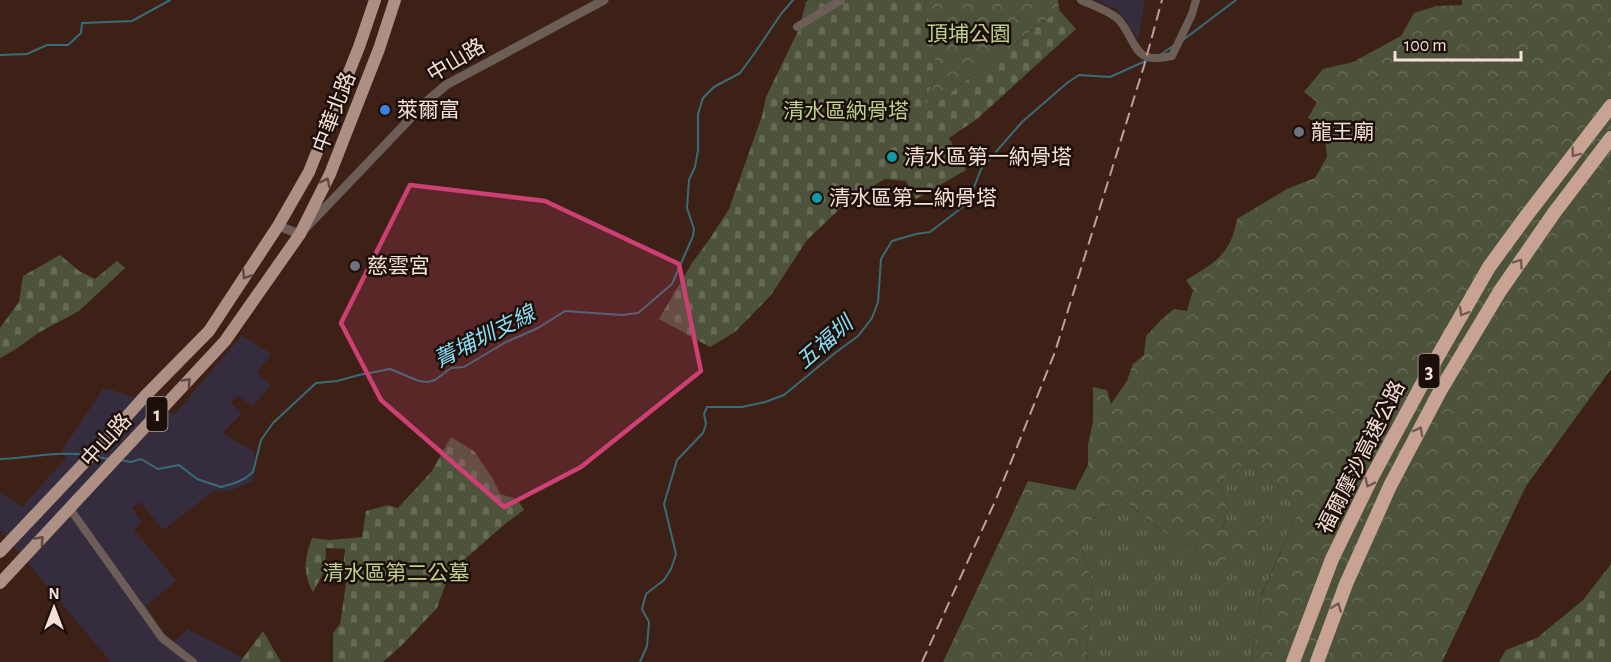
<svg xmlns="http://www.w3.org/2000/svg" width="1611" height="662" font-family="'Alegreya Sans','Noto Sans TC',sans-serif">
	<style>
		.industrial { fill: #352d3d }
		.grass { fill: url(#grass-tufts) }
		.forest { fill: url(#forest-crowns) }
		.cemetery { fill: url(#cemetery-stones) }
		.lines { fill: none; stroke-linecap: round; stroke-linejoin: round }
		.stream { stroke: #3a6b79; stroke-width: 2 }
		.minor { stroke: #6c5d57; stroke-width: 8 }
		.tertiary { stroke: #6c5d57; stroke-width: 9 }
		.primary { stroke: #ae8f83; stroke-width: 12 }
		.motorway { stroke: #c8a394; stroke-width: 14 }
		.rail { stroke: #b9a29a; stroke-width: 2; stroke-dasharray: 12 6; stroke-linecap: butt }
		.oneway { stroke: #72594f }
		.oneway2 { stroke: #5e4940 }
		.marked { fill: #cc4074; fill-opacity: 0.2; stroke: #cc4074; stroke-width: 4.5; stroke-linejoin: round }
		.shop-dot { fill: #3f7fe0; stroke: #1c0f0a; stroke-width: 2 }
		.worship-dot { fill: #6b7280; stroke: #1c0f0a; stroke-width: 2 }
		.culture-dot { fill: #0f9aa8; stroke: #1c0f0a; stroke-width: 2 }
		.labels { text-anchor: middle; stroke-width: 5; stroke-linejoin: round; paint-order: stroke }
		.shield { fill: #1c0f0a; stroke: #b3a19b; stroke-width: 1.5 }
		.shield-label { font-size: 20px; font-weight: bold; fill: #f4e0d9 }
		.park-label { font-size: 21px; fill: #bcce8e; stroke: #1c0f0a }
		.street-label { font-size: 21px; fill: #f4e0d9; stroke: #1c0f0a }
		.poi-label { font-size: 21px; fill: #f4e0d9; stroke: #1c0f0a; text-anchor: start }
		.water-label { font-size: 22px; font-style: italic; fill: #88dcf3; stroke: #1c0f0a }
	</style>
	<defs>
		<pattern id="grass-tufts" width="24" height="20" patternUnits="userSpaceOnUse" patternTransform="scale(1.5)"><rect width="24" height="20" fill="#4c533a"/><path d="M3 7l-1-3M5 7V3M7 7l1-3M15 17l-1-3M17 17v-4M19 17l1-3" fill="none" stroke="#666b56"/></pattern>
		<pattern id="forest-crowns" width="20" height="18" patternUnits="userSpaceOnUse" patternTransform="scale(1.5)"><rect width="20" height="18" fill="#4c533a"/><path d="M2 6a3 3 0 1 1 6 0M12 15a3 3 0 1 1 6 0" fill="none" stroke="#666b56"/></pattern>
		<pattern id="cemetery-stones" width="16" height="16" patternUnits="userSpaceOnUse" patternTransform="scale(1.5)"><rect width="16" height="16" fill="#4c533a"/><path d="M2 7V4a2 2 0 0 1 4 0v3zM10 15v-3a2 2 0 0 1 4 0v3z" fill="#666b56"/></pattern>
	</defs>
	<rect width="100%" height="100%" fill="#3e2116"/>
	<!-- industrial -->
	<g class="industrial">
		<polygon points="1095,0 1145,0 1138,40 1118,10"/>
		<polygon points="242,335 271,354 257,373 271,385 252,407 238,395 231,403 242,413 222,433 255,452 253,481 227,492 214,491 163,530 140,502 132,508 142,522 134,530 176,580 146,606 163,632 174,642 188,629 243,658 240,662 111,662 0,530 0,492 22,507 66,458 62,450 104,388 125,394 174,415"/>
	</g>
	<!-- grass -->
	<polygon class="grass" points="1246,462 1272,481 1300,508 1261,596 1262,599 1251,662 1086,662 1092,582 1079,535 1106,505 1123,500 1165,533 1214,562 1270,518 1223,530 1227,508 1221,481"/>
	<!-- forest -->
	<g class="forest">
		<polygon points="926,0 1058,0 1059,10 929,109 924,98 935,82 935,38 924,7"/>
		<path d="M1462,0h149v369l-85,117 -84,176h-191l11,-63 -1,-2 39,-89 -28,-27 -26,-18 -25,18 6,27 -4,21 47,-11 8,13 -23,22 -41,9 -49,-29 -42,-33 -17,5 -27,30 13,47 -6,80h-143l85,-181 47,9 13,-25v-20l5,-24v-34l14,3 4,14 16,-23 6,-17 11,-9 2,-19 16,-17 12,-10 13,2 6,-21 -7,-10c29,-17 45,-26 51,-61l50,-30 28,-11 12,-21 -3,-30 -16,-9 9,-16 -13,-10 19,-23 30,-7 48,-26 13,-23 22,-7 26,-1z"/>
	</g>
	<!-- cemetery -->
	<g class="cemetery">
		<polygon points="808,0 926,0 924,7 935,38 935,82 924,98 929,109 1059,10 1076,29 977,119 949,138 966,170 916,199 906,181 885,179 848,201 807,240 771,295 735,332 710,347 659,319 692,263 709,240 729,209 762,116 766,97 799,29 806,2"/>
		<polygon points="60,255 79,271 95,279 117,261 125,268 79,311 38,333 16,349 0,358 0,328 19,302 23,276"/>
		<path d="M451,437l23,14 19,28 7,15 17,5 7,11 -19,14 -55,48 -13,36 -35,37 -19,17h-50v-29l7,-9 7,-47 -4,-8 2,-20 -19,-1 -1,22 -12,22c-11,-19 -8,-34 -1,-54l17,2 33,-3 4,-26 22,-6 10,3 34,-37z"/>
		<polygon points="1611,564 1611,662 1499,662 1506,650 1537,638 1583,600"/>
		<polygon points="263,631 281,662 240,662 243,658"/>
	</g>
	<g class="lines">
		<!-- stream -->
		<g class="stream">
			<polyline points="1183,40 1236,0"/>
			<polyline points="0,55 27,54 47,45 68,45 81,33 82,23 132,21 170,0"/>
			<polyline points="1160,55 1173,46"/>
			<polyline points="97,457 109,459"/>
			<path d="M0,459c28,-1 57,-8 85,-4"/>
			<polyline points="120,460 131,462 141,459 158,469 179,465 197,479 221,487 235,483 244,479 253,472 261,440 273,423 316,383 337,381 359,375 390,369 419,381 428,382 435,380 451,368 464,367 506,342 538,328 565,311 622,315 638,313 672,284 693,236 694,229 687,208 689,180 695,167 698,150 698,114 703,98 714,87 740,73 754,54 781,14 793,0"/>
			<polyline points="640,662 647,646 649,622 642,609 646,594 664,580 671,569 676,554 664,504 677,460 703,433 706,424 704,414 707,407 742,407 765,402 784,395 835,353 858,336 872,318 878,302 881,259 892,241 916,234 930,232 968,203 981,169 1022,122 1067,83 1079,75 1110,77 1150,59"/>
		</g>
		<!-- minor -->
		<g class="minor">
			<path d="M1081,0c11,5 31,12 38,20 20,24 13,45 53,36l20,-42 4,-14"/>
			<polyline points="797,27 841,0"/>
			<polyline points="70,509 162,638 193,662"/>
		</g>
		<!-- tertiary -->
		<polyline class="tertiary" points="278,226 300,234 426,102 446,85 604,0"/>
		<!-- primary -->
		<g class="primary">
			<polyline points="0,552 102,444 145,396 209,331 278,226 309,172 359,47 375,0"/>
			<polyline points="0,583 225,341 300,234 330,174 379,49 395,0"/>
		</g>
		<!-- motorway -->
		<g class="motorway">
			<polyline points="1293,662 1332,559 1373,475 1427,375 1489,267 1527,215 1611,106"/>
			<polyline points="1317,662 1346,584 1390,486 1440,391 1500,291 1554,213 1611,138"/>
		</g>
		<!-- rail -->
		<polyline class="rail" points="922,662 997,497 1055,352 1144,66 1162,0"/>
	</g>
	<!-- one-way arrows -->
	<defs><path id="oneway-chevron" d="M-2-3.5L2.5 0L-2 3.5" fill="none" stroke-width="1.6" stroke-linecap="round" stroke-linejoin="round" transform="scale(1.5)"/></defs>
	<g class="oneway">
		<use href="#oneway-chevron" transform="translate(1575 153) rotate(128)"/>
		<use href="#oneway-chevron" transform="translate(1519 263) rotate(-55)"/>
		<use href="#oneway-chevron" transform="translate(1463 312) rotate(120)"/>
		<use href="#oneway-chevron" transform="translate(1419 431) rotate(-62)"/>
		<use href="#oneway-chevron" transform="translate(1369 483) rotate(116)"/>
		<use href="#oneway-chevron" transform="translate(1337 607) rotate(-69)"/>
	</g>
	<g class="oneway2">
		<use href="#oneway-chevron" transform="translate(326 182) rotate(-63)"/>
		<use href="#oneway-chevron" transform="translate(246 275) rotate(123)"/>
		<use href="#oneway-chevron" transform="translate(187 382) rotate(-47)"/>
		<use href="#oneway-chevron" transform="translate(40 540) rotate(-47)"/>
	</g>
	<!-- marked area -->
	<path class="marked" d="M410,185l135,16 134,63 22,107 -120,96 -77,40 -123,-107 -40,-77z"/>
	<!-- markers -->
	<circle class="shop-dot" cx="385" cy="110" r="6"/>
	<g class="worship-dot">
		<circle cx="1299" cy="132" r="6"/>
		<circle cx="355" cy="266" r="6"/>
	</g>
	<g class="culture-dot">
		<circle cx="892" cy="157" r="6"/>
		<circle cx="817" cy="198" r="6"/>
	</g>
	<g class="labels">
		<!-- shield labels -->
		<g class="shield">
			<rect x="1418.5" y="354" width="21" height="34" rx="4.5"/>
			<rect x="146.5" y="397" width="21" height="34" rx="4.5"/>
		</g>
		<g class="shield-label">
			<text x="1429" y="378">3</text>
			<text x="157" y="421">1</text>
		</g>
		<!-- park labels -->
		<g class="park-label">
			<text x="969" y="41">頂埔公園</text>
			<text x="846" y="118">清水區納骨塔</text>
			<text x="396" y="580">清水區第二公墓</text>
		</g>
		<!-- street labels -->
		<g class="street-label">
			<text transform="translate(456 60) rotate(-31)" y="7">中山路</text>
			<text transform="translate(334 112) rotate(-69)" y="7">中華北路</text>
			<text transform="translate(106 440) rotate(-48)" y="7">中山路</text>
			<text transform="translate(1361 457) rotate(-63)" y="7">福爾摩沙高速公路</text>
		</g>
		<!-- poi labels -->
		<g class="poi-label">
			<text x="397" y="117">萊爾富</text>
			<text x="1311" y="139">龍王廟</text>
			<text x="904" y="164">清水區第一納骨塔</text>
			<text x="829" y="205">清水區第二納骨塔</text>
			<text x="367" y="273">慈雲宮</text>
		</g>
		<!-- water labels -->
		<g class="water-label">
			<text transform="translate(484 336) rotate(-27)" y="8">菁埔圳支線</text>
			<text transform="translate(824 342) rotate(-41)" y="8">五福圳</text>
		</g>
	</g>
	<!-- north arrow -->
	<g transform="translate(54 608)" stroke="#1c0f0a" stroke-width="4.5" paint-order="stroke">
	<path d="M0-4.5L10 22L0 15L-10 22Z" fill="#f4e0d9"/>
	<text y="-9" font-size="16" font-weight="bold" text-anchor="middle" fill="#f4e0d9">N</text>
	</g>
	<!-- scale -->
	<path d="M1395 51v9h126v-9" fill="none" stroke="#f4e0d9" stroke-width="3"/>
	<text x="1404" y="51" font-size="18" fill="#f4e0d9" stroke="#1c0f0a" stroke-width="4.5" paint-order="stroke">100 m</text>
</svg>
